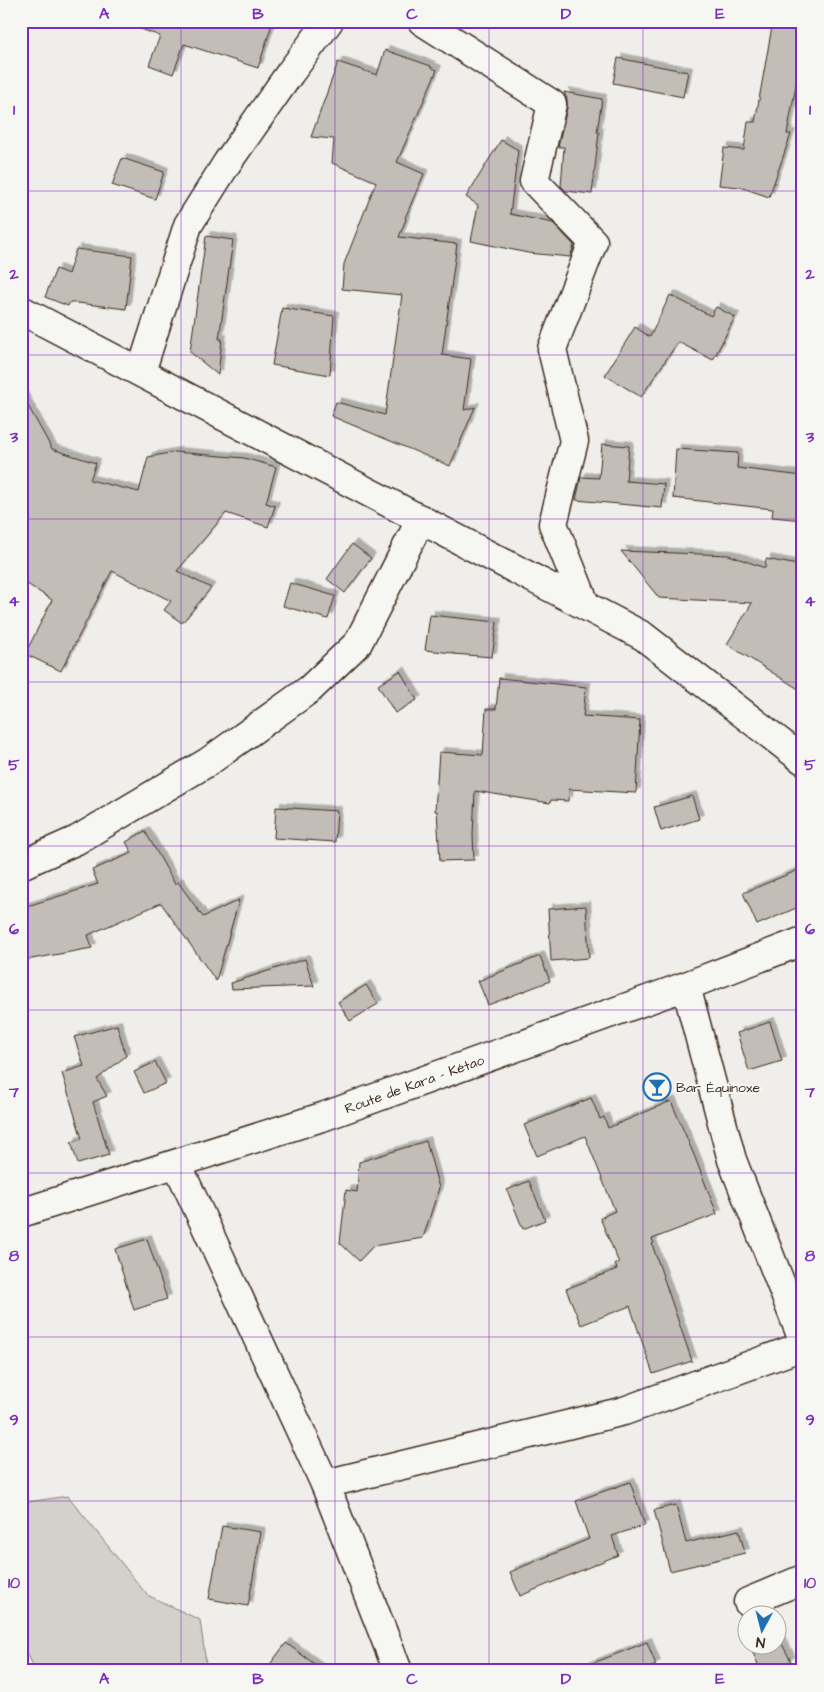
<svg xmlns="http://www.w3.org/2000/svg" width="824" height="1692" font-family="'Architects Daughter',sans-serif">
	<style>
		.green { fill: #d4d1cc; stroke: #887e75 }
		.building { fill: #c2bdb7; stroke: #3b2a1e; filter: url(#shadow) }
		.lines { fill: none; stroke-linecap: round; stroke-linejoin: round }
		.minor-casing { stroke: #3b2a1e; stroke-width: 31 }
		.major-casing { stroke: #3b2a1e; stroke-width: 31 }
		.minor { stroke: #f6f6f2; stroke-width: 28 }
		.major { stroke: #f6f6f2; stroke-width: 28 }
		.grid { fill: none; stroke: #7b2cbf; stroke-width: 1; stroke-opacity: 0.55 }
		.labels { text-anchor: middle; stroke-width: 4; stroke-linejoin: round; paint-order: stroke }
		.street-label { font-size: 14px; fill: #3b2a1e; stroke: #f6f6f2 }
		.poi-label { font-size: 14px; fill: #3b2a1e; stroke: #f6f6f2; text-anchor: start }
		.neatline { fill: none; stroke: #7b2cbf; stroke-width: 2 }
		.grid-label { font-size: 16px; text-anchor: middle; font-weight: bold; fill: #7b2cbf }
	</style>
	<defs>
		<filter id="shadow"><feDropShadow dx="4.5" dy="-4.5" stdDeviation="0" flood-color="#0004"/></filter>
	</defs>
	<rect width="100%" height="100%" fill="#efeeea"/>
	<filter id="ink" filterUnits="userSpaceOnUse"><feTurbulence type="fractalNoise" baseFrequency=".02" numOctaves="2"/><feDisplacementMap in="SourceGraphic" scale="10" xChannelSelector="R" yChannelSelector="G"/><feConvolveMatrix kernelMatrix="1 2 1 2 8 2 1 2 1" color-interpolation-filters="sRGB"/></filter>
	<g filter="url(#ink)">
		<!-- green -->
		<polygon class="green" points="68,1496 147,1595 200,1620 207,1671 35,1671 21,1637 21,1503"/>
		<!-- building -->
		<g class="building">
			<polygon points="131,21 273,21 258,68 184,44 173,74 149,65 160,36 130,25"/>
			<polygon points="773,21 803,21 803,47 787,134 791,134 769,197 740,187 719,185 724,148 744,150 748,122 755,122"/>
			<polygon points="385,50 431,66 430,67 437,70 397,162 424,174 405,218 406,219 399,237 457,244 442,355 471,359 464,410 475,407 450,466 331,416 336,402 385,415 402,295 342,289 344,264 376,182 332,163 334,139 311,137 338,62 377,75"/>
			<polygon points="618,58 688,72 683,97 613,83"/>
			<polygon points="564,92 602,99 597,132 599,132 592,194 566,191 561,186 564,147 558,147 567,108 567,99"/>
			<polygon points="501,140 518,150 510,214 553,223 574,245 570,257 528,253 471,241 478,205 466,197"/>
			<polygon points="122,158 164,172 155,199 112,185"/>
			<polygon points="206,236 233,240 219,339 222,339 218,375 190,352"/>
			<polygon points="76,249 132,256 126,309 70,302 68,306 45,297 56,269 68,274"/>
			<polygon points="670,295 711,316 716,307 735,317 713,360 678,342 641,397 605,375 635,327 650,337"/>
			<polygon points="282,308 334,316 330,375 272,365"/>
			<polygon points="21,393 52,449 96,463 90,480 139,492 148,457 175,452 244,458 276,467 266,503 275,506 268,527 226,513 177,571 211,588 182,623 164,610 171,601 112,571 61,671 25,654 52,600 21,580"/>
			<polygon points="602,444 629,446 626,481 664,484 662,508 576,500 581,477 599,478"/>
			<polygon points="676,449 738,453 737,468 803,476 803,520 772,517 773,509 673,498"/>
			<polygon points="352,544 371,558 345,593 327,579"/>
			<polygon points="621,551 729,555 765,568 766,559 803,566 803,662 800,690 727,644 752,603 659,598"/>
			<polygon points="290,583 335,596 328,619 283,606"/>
			<polygon points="430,615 497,622 492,657 453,654 453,653 425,650"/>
			<polygon points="400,671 417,700 395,713 378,685"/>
			<polygon points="499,678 586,687 583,716 640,720 636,793 569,789 568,801 551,800 550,803 475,791 473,834 474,860 440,861 437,811 435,811 439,752 483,755 486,709 496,709"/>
			<polygon points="692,796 699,819 661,831 654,807"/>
			<polygon points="276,807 337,811 335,842 274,838"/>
			<polygon points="145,831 175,884 178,882 203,917 239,900 216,981 161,903 88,935 92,948 21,961 21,908 98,884 92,870 132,853 126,842"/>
			<polygon points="803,868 803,905 757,925 743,893"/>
			<polygon points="586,906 589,958 551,961 548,909"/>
			<polygon points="540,956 550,981 488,1005 478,981"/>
			<polygon points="305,959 314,986 232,989 231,983"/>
			<polygon points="366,985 378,1004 350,1021 338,1002"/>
			<polygon points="770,1022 782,1061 749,1071 737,1033"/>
			<polygon points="117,1025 126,1056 97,1079 107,1096 93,1102 109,1155 78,1164 71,1142 82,1139 62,1073 84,1066 74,1037"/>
			<polygon points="155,1062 166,1083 144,1093 134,1072"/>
			<polygon points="591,1098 600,1119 604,1117 608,1128 671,1101 694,1155 717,1214 652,1239 654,1243 652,1244 692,1361 653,1374 630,1306 581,1325 566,1289 617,1269 615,1264 619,1263 600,1218 615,1211 585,1136 537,1156 524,1125"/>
			<polygon points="426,1141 439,1188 423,1238 373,1246 359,1261 340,1243 346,1190 357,1192 359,1162"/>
			<polygon points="529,1181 545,1220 523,1229 507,1190"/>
			<polygon points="147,1239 167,1299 134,1310 115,1249"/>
			<polygon points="630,1482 645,1525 612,1536 618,1555 520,1596 510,1572 589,1539 576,1501"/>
			<polygon points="676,1505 686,1543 739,1530 745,1553 670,1571 654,1510"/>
			<polygon points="222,1526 261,1532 248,1606 209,1599"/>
			<polygon points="776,1633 791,1661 770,1671 761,1671 749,1644 776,1644"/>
			<polygon points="647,1642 656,1665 642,1671 578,1671 578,1669"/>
			<polygon points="286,1643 324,1671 265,1671"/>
		</g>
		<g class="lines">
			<!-- minor casing -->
			<g class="minor-casing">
				<g id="minor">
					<polyline points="422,21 552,104 534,181 593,242 552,349 574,441 553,524 586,606"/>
					<polyline points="21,310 643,636 803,760"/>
					<polyline points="141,372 188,225 227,163 290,73 329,21"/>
					<polyline points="21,865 77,840 208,762 310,689 358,643 421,519"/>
					<polyline points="686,986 732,1160 803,1340"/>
					<polyline points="177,1164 325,1484 398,1671"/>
					<polyline points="325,1484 624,1411 803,1346"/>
					<polyline points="748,1602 803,1579"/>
				</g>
			</g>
			<!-- major casing -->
			<g class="major-casing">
				<g id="major">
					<path id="s1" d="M21,1213l304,-97 361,-130 117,-45"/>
				</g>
			</g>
			<!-- minor -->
			<use href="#minor" class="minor"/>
			<!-- major -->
			<use href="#major" class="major"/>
		</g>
	</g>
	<!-- grid -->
	<path class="grid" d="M181,21v1650M335,21v1650M489,21v1650M643,21v1650M21,191h782M21,355h782M21,519h782M21,682h782M21,846h782M21,1010h782M21,1173h782M21,1337h782M21,1501h782"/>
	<!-- icons -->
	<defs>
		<g id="bar-ring" transform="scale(1.4375)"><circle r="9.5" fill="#f6f6f2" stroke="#1f6fb2" stroke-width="1.5"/><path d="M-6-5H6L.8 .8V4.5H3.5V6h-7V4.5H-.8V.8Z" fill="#1f6fb2"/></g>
	</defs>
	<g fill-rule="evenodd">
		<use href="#bar-ring" x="657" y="1087"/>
	</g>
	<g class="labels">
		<!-- street labels -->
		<g class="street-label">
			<text dy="5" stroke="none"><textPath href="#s1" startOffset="414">Route de Kara - Kétao</textPath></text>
		</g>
		<!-- poi labels -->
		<g class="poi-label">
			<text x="676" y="1092">Bar Équinoxe</text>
		</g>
	</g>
	<!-- margin -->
	<rect width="824" height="1692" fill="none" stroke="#f6f6f2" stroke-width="55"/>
	<!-- north arrow -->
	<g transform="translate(762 1630) rotate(187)"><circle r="24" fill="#f6f6f2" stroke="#aba49d"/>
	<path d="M0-4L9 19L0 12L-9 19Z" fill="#1f6fb2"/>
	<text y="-8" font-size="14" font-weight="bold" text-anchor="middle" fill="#3b2a1e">N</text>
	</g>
	<rect x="28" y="28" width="768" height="1636" class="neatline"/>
	<g class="grid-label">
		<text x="104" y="19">A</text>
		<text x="258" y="19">B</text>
		<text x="412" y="19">C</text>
		<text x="566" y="19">D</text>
		<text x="720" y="19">E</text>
		<text x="14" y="115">1</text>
		<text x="810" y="115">1</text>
		<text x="14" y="279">2</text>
		<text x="810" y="279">2</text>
		<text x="14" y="442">3</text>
		<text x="810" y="442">3</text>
		<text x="14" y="606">4</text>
		<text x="810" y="606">4</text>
		<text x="14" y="770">5</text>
		<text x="810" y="770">5</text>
		<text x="14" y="934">6</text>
		<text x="810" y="934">6</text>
		<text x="14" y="1097">7</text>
		<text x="810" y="1097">7</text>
		<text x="14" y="1261">8</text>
		<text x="810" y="1261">8</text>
		<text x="14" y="1425">9</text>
		<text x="810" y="1425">9</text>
		<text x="14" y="1588">10</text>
		<text x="810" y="1588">10</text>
		<text x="104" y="1684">A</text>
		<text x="258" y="1684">B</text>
		<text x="412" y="1684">C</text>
		<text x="566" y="1684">D</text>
		<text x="720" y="1684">E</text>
	</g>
</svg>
